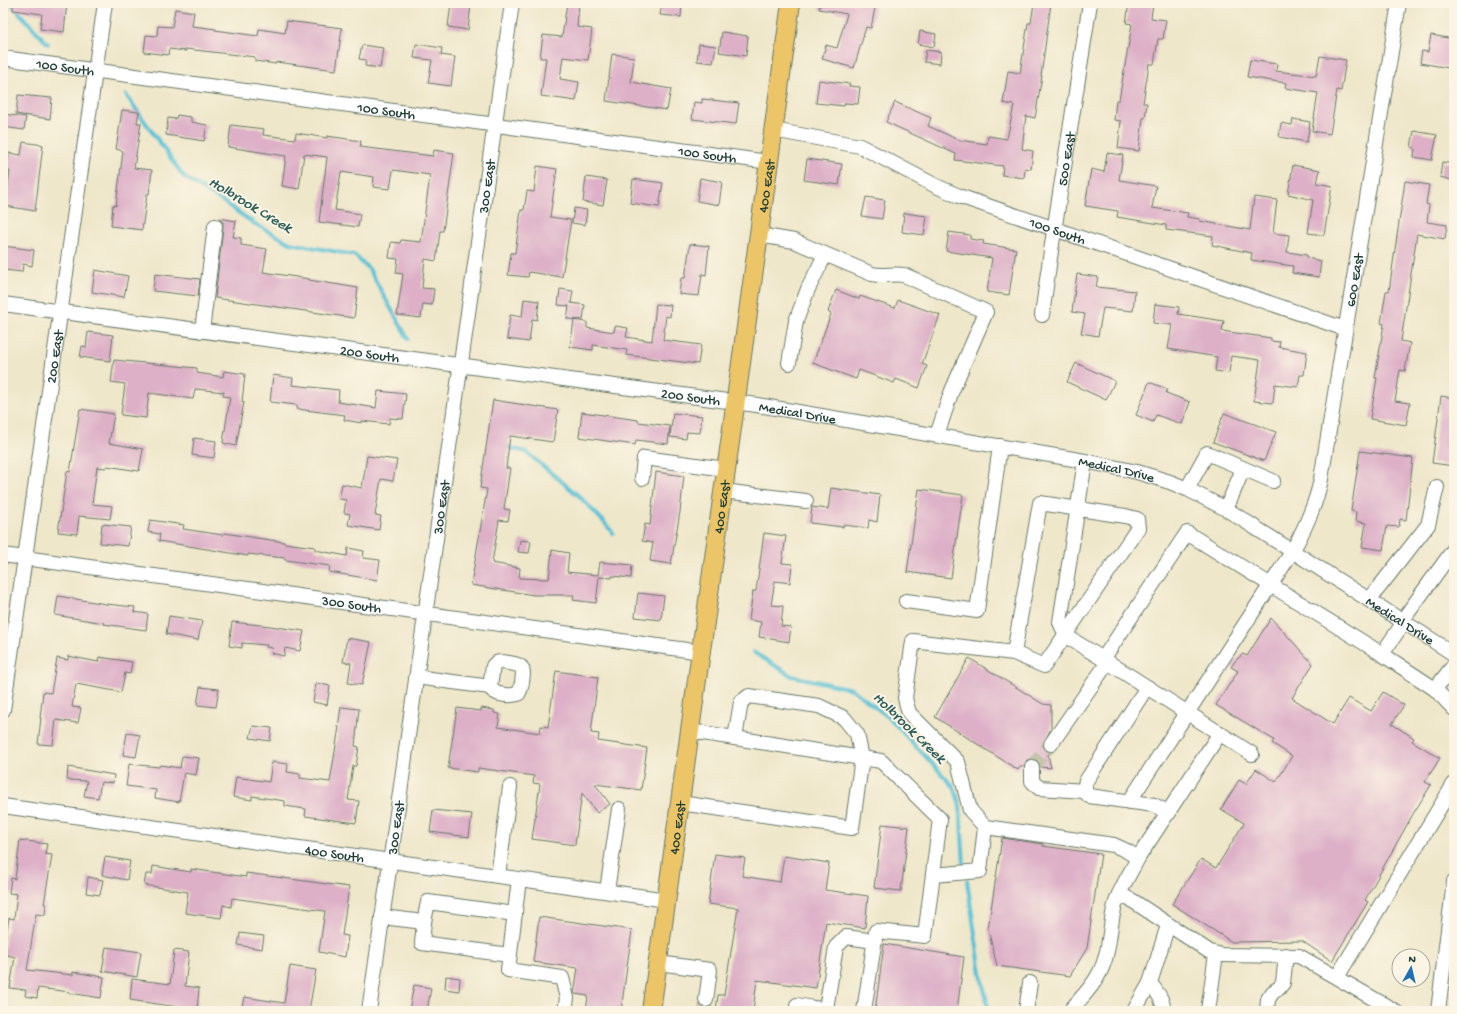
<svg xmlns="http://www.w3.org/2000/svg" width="1457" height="1014" font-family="'Gochi Hand',sans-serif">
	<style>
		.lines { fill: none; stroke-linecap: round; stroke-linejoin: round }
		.stream { stroke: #58c1d5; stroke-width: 4 }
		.building { fill: #ddb0c8 }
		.minor-tunnel { stroke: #c5c5ac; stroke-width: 14; stroke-dasharray: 14 7; stroke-linecap: butt }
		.minor-casing { stroke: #677868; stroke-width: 16 }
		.major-casing { stroke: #677868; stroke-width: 20 }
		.minor { stroke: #fff; stroke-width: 14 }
		.major { stroke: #ecc569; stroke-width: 18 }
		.labels { text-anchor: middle; stroke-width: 4; stroke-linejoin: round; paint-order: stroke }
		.street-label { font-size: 14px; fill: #1f3d34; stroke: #fcf5e5 }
		.water-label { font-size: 15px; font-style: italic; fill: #2d5e5c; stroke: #fcf5e5 }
	</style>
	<rect width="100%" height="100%" fill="#fcf5e5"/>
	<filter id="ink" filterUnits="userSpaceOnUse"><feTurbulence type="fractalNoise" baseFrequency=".025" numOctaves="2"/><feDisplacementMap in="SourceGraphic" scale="8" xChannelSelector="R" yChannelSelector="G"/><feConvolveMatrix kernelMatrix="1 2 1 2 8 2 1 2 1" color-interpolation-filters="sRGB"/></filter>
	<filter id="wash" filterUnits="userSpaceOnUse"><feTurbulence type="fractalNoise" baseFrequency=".012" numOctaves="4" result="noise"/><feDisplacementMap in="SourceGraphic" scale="16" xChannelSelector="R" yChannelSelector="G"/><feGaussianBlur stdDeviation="0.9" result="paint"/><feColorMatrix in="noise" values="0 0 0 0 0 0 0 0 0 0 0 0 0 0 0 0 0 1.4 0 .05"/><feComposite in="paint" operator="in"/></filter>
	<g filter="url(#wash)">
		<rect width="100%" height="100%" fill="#eee7ca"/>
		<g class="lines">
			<!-- stream -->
			<g class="stream">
				<polyline points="10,3 48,44"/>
				<polyline points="126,95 184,177 225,203 255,224 290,243 354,255 369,269 408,339"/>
				<polyline points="504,446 526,452 579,496 603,521 613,533"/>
				<polyline points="753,652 792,676 852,689 888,717 954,787 960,806 964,864"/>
				<polyline points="967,881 982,980 989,1011"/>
			</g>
		</g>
		<g id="blocks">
			<!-- building -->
			<g class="building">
				<polygon points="13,3 67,3 64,32 40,29 42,14 13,10"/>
				<polygon points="451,3 471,4 468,30 448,27"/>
				<polygon points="567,3 579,3 577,27 592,29 588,60 563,57 560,79 579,82 576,101 541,96 546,58 540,58 543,35 562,37"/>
				<polygon points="662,3 682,3 681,17 660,15"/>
				<polygon points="820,3 876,3 871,28 866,27 854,68 822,59 826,45 837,48 847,14 819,9"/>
				<polygon points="1034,3 1051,3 1041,76 1042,76 1035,118 1026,116 1022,149 1033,151 1031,169 1025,168 1024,178 1002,175 1003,166 955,160 956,154 886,122 895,102 931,118 928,126 959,140 987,144 988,136 1007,139 1014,105 1003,103 1008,71 1020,73 1028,23 1031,23"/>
				<polygon points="1129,3 1153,3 1151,18 1166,20 1163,39 1158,39 1154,64 1149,64 1143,103 1147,103 1145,118 1143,118 1139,151 1118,148 1121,121 1114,120 1116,100 1119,100 1132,24 1126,23"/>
				<polygon points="175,9 194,12 192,26 216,29 215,30 258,36 259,29 285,33 287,21 342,28 336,70 276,62 276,64 255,61 255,57 186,49 186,51 169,49 168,55 144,52 146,35 157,36 158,26 172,27"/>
				<polygon points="920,31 936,34 934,47 918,44"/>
				<polygon points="722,32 748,36 746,56 719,52"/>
				<polygon points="1431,35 1454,39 1449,68 1420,63 1422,51 1428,52"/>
				<polygon points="416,44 442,48 441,55 455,57 451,86 428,83 432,60 414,58"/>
				<polygon points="699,44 716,46 713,63 697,61"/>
				<polygon points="362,45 383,48 380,68 365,66 366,60 359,59"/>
				<polygon points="926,50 941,52 940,64 924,62"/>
				<polygon points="612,54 634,57 631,82 671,89 667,110 606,101"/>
				<polygon points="1320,56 1346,60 1341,91 1337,90 1330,134 1312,131 1318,93 1285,88 1286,83 1247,77 1250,60 1277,64 1276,71 1316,76"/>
				<polygon points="819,80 850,84 849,86 860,87 858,104 845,103 844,106 816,103"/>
				<polygon points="18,95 52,98 50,119 16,114"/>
				<polygon points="702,99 739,103 736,124 692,119 694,102 702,103"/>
				<polygon points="122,110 139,112 137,123 141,123 134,168 152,170 149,194 147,194 142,230 111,226 113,205 116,206 123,151 116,149"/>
				<polygon points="3,114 26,117 24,130 3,127"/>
				<polygon points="177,115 191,117 191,122 207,125 204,141 166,135 168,118 176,119"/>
				<polygon points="1293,119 1310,122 1307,142 1279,137 1281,123 1292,125"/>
				<polygon points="231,125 264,129 263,135 295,139 296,133 327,138 327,136 361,141 360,147 433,156 434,150 454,153 443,231 440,231 436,261 425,259 422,288 434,289 432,305 423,304 421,318 397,315 403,274 396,273 398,259 389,258 391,242 400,243 401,240 421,242 430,175 393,170 390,189 373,187 374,177 341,172 335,210 360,214 358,227 319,222 327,157 304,154 299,189 282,186 286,156 228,147"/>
				<polygon points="1414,131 1437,135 1432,160 1414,157 1415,148 1411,147"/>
				<polygon points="23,142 43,145 35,211 5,206 10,171 3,170 3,159 8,160 9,153 21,155"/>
				<polygon points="1107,153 1123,155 1119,180 1156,186 1152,208 1188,213 1187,217 1200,219 1200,221 1250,230 1254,197 1277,200 1273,233 1289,235 1287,252 1307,255 1307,258 1321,261 1319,277 1292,273 1293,266 1251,260 1252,253 1212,245 1213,236 1166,230 1166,225 1117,217 1118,211 1085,206 1091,169 1104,172"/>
				<polygon points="807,159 842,164 839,185 804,180"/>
				<polygon points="1442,162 1454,164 1452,180 1440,177"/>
				<polygon points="1293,165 1320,170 1317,183 1332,186 1324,235 1308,233 1313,200 1288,194"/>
				<polygon points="537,166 557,169 550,217 571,220 562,277 529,272 528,277 508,275 511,253 515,253 521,210 524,210 527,191 534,192"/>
				<polygon points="586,177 607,180 603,205 583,202"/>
				<polygon points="700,178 722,182 719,205 697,201"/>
				<polygon points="633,179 663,183 659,207 630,203"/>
				<polygon points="1405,181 1429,185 1426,204 1429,205 1427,222 1447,225 1445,239 1417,234 1401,341 1410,343 1405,371 1400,370 1395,401 1410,403 1406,425 1370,419 1377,378 1375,378 1384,324 1381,323 1386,291 1389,291"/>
				<polygon points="866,197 885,200 882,219 862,216"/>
				<polygon points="574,208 587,210 585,225 572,223"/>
				<polygon points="904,213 927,216 924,235 902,232"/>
				<polygon points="219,218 236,221 233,237 241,238 241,245 267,249 263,272 309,279 309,280 358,288 354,318 215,298 223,227 223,222"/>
				<polygon points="949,232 970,235 970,239 984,241 983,244 1016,249 1009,295 987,292 992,258 946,251"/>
				<polygon points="690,244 709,246 706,275 702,274 699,296 679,294 681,278 685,278"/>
				<polygon points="3,246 34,250 32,266 23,264 22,272 3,270"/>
				<polygon points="95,270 128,276 124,297 92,292"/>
				<polygon points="155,274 200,279 198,296 153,291"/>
				<polygon points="1077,274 1098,277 1096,287 1135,291 1133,311 1103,308 1098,336 1081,333 1085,314 1072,312"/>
				<polygon points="560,289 573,291 571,303 585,305 583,320 567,319 569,306 558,305"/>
				<polygon points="836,290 859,299 860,296 895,308 898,300 940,315 922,364 927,366 919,388 896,379 894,383 859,370 856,379 813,363 831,314 828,312"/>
				<polygon points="524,299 539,301 537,320 532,319 529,342 507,339 510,315 522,317"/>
				<polygon points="656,304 671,305 670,317 666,316 663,340 701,345 698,364 626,355 627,350 593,345 593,350 570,347 574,320 587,322 587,328 614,332 615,326 628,328 626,337 652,341"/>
				<polygon points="1155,304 1179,307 1178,314 1224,321 1222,331 1271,338 1271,341 1280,342 1279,347 1307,352 1304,375 1300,375 1298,387 1275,384 1273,403 1254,401 1260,360 1231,356 1229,373 1215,371 1217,357 1168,349 1172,325 1153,323"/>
				<polygon points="88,332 113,335 110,361 80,357 82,346 86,347"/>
				<polygon points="114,360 197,368 197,373 223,377 224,371 245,374 242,402 244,402 236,446 223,443 230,397 223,396 224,392 195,389 193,399 149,393 146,418 121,415 125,384 111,382"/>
				<polygon points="1076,363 1115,381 1106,400 1067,382"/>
				<polygon points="273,375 293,378 292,385 339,390 338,402 376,408 378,391 406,394 403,419 390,418 389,424 362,421 362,423 344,420 345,415 297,409 297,405 270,402"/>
				<polygon points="1149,382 1167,389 1166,393 1190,402 1182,424 1156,415 1153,422 1136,415"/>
				<polygon points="1441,396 1454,398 1454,466 1432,463"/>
				<polygon points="493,400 558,410 553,442 510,436 506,468 510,468 504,509 510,510 508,521 499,520 492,563 520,568 519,578 549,579 552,550 569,553 567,572 598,575 600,562 632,565 631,578 612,576 612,578 599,577 596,603 573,600 574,595 534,595 471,585 487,489 480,488"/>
				<polygon points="80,409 114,414 109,443 143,449 139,471 107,466 106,468 97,467 92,504 112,506 110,519 79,516 77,534 58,532 67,471 70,472"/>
				<polygon points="582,412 638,420 638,422 670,426 668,444 636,440 635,445 579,437"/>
				<polygon points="673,413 702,416 700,433 687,432 686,439 670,437"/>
				<polygon points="1224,413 1276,432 1264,461 1213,442"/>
				<polygon points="194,438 216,441 214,458 192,455"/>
				<polygon points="1360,451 1413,458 1406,520 1400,519 1399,527 1387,526 1383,550 1362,547 1366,523 1355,521 1356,512 1351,511"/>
				<polygon points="367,456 397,460 393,481 381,479 375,515 381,516 379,530 348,525 350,514 344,513 346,500 339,499 342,484 362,488"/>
				<polygon points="656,472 684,476 680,512 671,564 650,561 653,543 642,541 645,524 650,525"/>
				<polygon points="831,488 880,495 877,522 869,520 868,528 843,525 843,527 810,523 812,507 828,509"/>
				<polygon points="919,489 963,495 951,578 907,572"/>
				<polygon points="150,520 184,525 183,529 223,535 224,533 284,542 284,543 315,547 315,550 347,556 348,548 364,551 363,558 380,560 377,580 329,572 330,566 285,560 285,558 248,554 248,556 159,541 160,534 148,532"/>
				<polygon points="102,524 131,527 128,546 100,543"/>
				<polygon points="764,533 786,536 782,563 792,564 790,583 775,581 771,605 783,606 781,626 791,627 789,642 759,637 761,622 749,620 753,591 756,591"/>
				<polygon points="520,540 531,541 529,553 518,552"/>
				<polygon points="638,593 664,596 661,620 635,617"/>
				<polygon points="58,596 106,604 135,607 134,612 148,614 146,630 103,624 104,623 55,615"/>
				<polygon points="169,616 202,621 198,640 166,634"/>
				<polygon points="1271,618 1313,664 1292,698 1333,724 1349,698 1371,711 1383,692 1404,705 1392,724 1414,738 1412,741 1440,758 1425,782 1431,785 1413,814 1365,900 1368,902 1332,961 1302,941 1232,942 1172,904 1201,859 1216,868 1244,823 1221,809 1239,780 1246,784 1256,769 1276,782 1292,756 1272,743 1274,740 1216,705 1238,671 1231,667 1236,660 1243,654 1247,656"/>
				<polygon points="232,622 270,626 304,631 300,651 285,648 284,656 271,653 272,648 266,647 267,645 242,643 242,648 229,646"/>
				<polygon points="347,638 371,642 362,685 348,683 351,663 343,662"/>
				<polygon points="68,656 98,662 99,657 132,662 130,674 125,673 121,692 76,684 72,707 81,708 78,723 56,720 53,745 38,744 41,718 40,718 43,692 51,693 57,658 68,660"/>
				<polygon points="969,658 1043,704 1051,705 1051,729 1043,744 1044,748 1050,752 1048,755 1051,768 1040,767 1040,763 1037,760 1032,759 1027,760 1024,766 1020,766 1018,770 935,717"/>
				<polygon points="556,671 598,677 591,733 599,734 598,741 647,748 641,790 595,784 610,804 597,813 582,793 575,845 532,839 540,784 533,783 534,776 478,768 478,772 448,768 457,708 481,711 481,708 494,710 494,713 500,714 498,727 540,733 541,726 548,727"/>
				<polygon points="316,683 330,686 327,705 313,702"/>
				<polygon points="200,687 219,689 216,707 197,705"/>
				<polygon points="341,707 359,709 355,746 359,747 356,766 353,766 348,800 359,801 356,823 305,816 306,809 285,806 285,801 252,796 252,800 233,797 236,777 269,782 272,762 288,764 287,772 300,774 300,778 330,782 339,727 338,727"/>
				<polygon points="253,726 272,728 270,741 250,738"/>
				<polygon points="127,733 140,735 136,757 123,755"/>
				<polygon points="182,756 199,758 196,775 184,773 179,802 155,798 156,790 126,786 129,764 159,767 160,765 180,768"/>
				<polygon points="68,767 114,775 113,783 101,782 98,798 84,796 87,781 67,780"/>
				<polygon points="433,810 472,814 469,837 430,832"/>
				<polygon points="882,824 909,827 901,891 874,888"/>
				<polygon points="1002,838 1043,844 1043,846 1101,854 1087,948 1070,976 997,966 988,929"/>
				<polygon points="20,840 47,844 45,854 52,855 44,904 46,904 45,915 36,914 27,970 73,975 73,972 104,977 101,998 70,993 70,992 38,988 37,998 25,996 26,990 10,988 15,957 3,954 9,918 14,919 17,894 9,893 11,878 15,879"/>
				<polygon points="715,854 745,858 742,876 780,882 784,856 829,863 825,890 868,896 865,928 826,922 816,988 757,980 753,1011 716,1011 718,995 724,995 738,908 708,904"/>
				<polygon points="105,857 130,861 127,880 102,875"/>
				<polygon points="153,866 191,872 191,869 246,877 246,873 349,887 342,935 348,936 345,957 319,952 325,911 232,898 231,907 223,905 221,918 185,913 188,892 144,885 146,874 152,874"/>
				<polygon points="88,877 103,880 100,895 86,893"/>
				<polygon points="539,917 632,930 621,1011 586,1011 588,996 575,994 574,993 578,968 533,962"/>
				<polygon points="240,933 264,936 262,949 238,945"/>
				<polygon points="884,944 964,957 957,1011 875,1011"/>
				<polygon points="106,947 141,952 137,977 102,971"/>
				<polygon points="174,950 189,952 185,986 199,988 197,1011 184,1011 184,1008 130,1000 132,979 170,984"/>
				<polygon points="290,966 316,970 309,1011 241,1011 244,997 284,1003"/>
				<polygon points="446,976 460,978 459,991 445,989"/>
				<polygon points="414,985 431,988 427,1011 409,1011"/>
			</g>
		</g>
	</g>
	<g filter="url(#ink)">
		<use href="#blocks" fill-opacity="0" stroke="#677868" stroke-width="1"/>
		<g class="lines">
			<!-- minor-tunnel -->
			<g class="minor-tunnel">
				<polyline points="1032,767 1051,744"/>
				<polyline points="705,1011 706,1000"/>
			</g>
			<!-- minor casing -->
			<g class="minor-casing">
				<g id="minor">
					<path id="s1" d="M3,58l766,104"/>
					<path id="s2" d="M773,130l87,16 76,40 23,10 386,133"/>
					<path d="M759,235l35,6 78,33c11,3 21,-1 32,1l82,37 -35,81 -14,42"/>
					<path id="s3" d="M3,304l754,101 328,56 52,11 33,10 17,7 39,20 228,145"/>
					<path id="s4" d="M1042,315l10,-71 38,-241"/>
					<polyline points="202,331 215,226"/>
					<polyline points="789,363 796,321 808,289 825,255"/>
					<polyline points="1085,461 1060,622 1066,636 1103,659"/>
					<polyline points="642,478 644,458 726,469"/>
					<polyline points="1187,489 1207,453 1273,481"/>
					<polyline points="723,491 806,501"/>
					<polygon points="1040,503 1125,516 1137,519 1138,528 1044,666 1014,653"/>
					<polyline points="1226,509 1243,469"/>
					<path id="s5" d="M3,555l698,97"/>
					<polyline points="1369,600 1428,525 1437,487"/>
					<polyline points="906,601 977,611 1000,446"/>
					<polyline points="1402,621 1454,549"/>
					<polyline points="1404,622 1382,654 1435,689 1454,709"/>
					<path d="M416,677l74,10 3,-21 3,-3c4,-2 8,-1 13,0 15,2 15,5 13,19 -1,5 -1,8 -4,12 -8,2 -24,2 -28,-7"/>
					<path d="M1147,687l-61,94c-2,6 -2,10 3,15l65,9 15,8"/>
					<polyline points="1435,689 1454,665"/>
					<path id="s6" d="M3,710l102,-707"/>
					<polyline points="690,731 881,761 940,819 925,936 876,931 864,1011"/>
					<polyline points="1051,744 1108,662"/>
					<polyline points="1252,754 1103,659 1187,533 1382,654"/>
					<polyline points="1032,767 1032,781 1039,788 1085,791"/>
					<path id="s7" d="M1129,802l163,-250c13,-24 24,-47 29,-73l78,-476"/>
					<polyline points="680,803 852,828 862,758 857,734 844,718 819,706 749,696 741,702 735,738"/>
					<path id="s8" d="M3,806l664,94"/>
					<polyline points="985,827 970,810 958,762 909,713 905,698 913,641 1014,653"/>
					<polyline points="933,875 980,871 985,827 1114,845 1127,851 1138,858"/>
					<polyline points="498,876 510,787"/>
					<polyline points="519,879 508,970 562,978 567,998 565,1011"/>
					<polyline points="607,891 619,809"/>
					<polyline points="1119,894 1133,901 1210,952 1221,955 1299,956 1395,1011"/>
					<polyline points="382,917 424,922 422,943 509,955"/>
					<polyline points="424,922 428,902 515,914"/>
					<polyline points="658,963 710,970 706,1000"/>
					<polyline points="1337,977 1454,784"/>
					<path d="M1150,983c7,9 13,16 14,28"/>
					<polyline points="797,1005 813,1008 826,1009 836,947 846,937 875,941"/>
					<path id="s9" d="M369,1011l143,-1008"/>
					<polyline points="1026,1011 1030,983"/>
					<path d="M1070,1011c10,-12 23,-24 30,-39 10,-20 9,-42 14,-63 4,-18 16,-35 24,-51l82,-125"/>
					<polyline points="1134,1011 1150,983 1168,925"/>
					<polyline points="1208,1011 1216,954"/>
					<polyline points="1267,1011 1268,999 1273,992 1279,988 1283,983 1286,955"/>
					<polyline points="1438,1011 1454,881"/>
				</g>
			</g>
			<!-- major casing -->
			<g class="major-casing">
				<g id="major">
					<path id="s10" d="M651,1011l140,-1008"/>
				</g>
			</g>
			<!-- minor -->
			<use href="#minor" class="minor"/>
			<!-- major -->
			<use href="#major" class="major"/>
		</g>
	</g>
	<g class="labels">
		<!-- street labels -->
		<g class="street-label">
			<text dy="5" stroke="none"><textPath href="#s1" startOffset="63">100 South</textPath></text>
			<text dy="5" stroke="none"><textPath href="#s1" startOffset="387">100 South</textPath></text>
			<text dy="5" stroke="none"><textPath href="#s1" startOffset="711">100 South</textPath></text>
			<text dy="5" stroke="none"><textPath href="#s4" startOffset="158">500 East</textPath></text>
			<text dy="5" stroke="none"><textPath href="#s9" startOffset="833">300 East</textPath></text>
			<text dy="5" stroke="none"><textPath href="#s10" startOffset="833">400 East</textPath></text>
			<text dy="5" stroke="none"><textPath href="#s2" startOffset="304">100 South</textPath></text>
			<text dy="5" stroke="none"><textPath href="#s7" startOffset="579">600 East</textPath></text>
			<text dy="5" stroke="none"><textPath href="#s3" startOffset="370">200 South</textPath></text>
			<text dy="5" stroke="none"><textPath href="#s6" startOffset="357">200 East</textPath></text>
			<text dy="5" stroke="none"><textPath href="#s3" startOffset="694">200 South</textPath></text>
			<text dy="5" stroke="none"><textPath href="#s3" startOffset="802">Medical Drive</textPath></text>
			<text dy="5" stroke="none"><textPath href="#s3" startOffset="1126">Medical Drive</textPath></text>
			<text dy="5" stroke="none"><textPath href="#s9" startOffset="509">300 East</textPath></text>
			<text dy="5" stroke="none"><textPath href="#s10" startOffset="509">400 East</textPath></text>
			<text dy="5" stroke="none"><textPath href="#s5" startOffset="352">300 South</textPath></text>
			<text dy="5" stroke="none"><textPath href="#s3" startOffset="1450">Medical Drive</textPath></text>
			<text dy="5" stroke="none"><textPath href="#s9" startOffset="185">300 East</textPath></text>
			<text dy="5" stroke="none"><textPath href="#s10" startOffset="185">400 East</textPath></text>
			<text dy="5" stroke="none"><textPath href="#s8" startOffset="335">400 South</textPath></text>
		</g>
		<!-- water labels -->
		<g class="water-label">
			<text transform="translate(251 204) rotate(31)" y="5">Holbrook Creek</text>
			<text transform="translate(910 727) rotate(44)" y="5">Holbrook Creek</text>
		</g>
	</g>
	<!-- margin -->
	<rect width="1457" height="1014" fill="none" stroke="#fcf5e5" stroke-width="16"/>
	<!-- north arrow -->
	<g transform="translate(1411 968) rotate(8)"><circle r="19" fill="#fcf5e5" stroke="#a4ab9e"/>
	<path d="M0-3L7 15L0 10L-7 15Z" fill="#1f6fb2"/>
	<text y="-6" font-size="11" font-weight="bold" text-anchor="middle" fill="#1f3d34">N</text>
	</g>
</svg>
